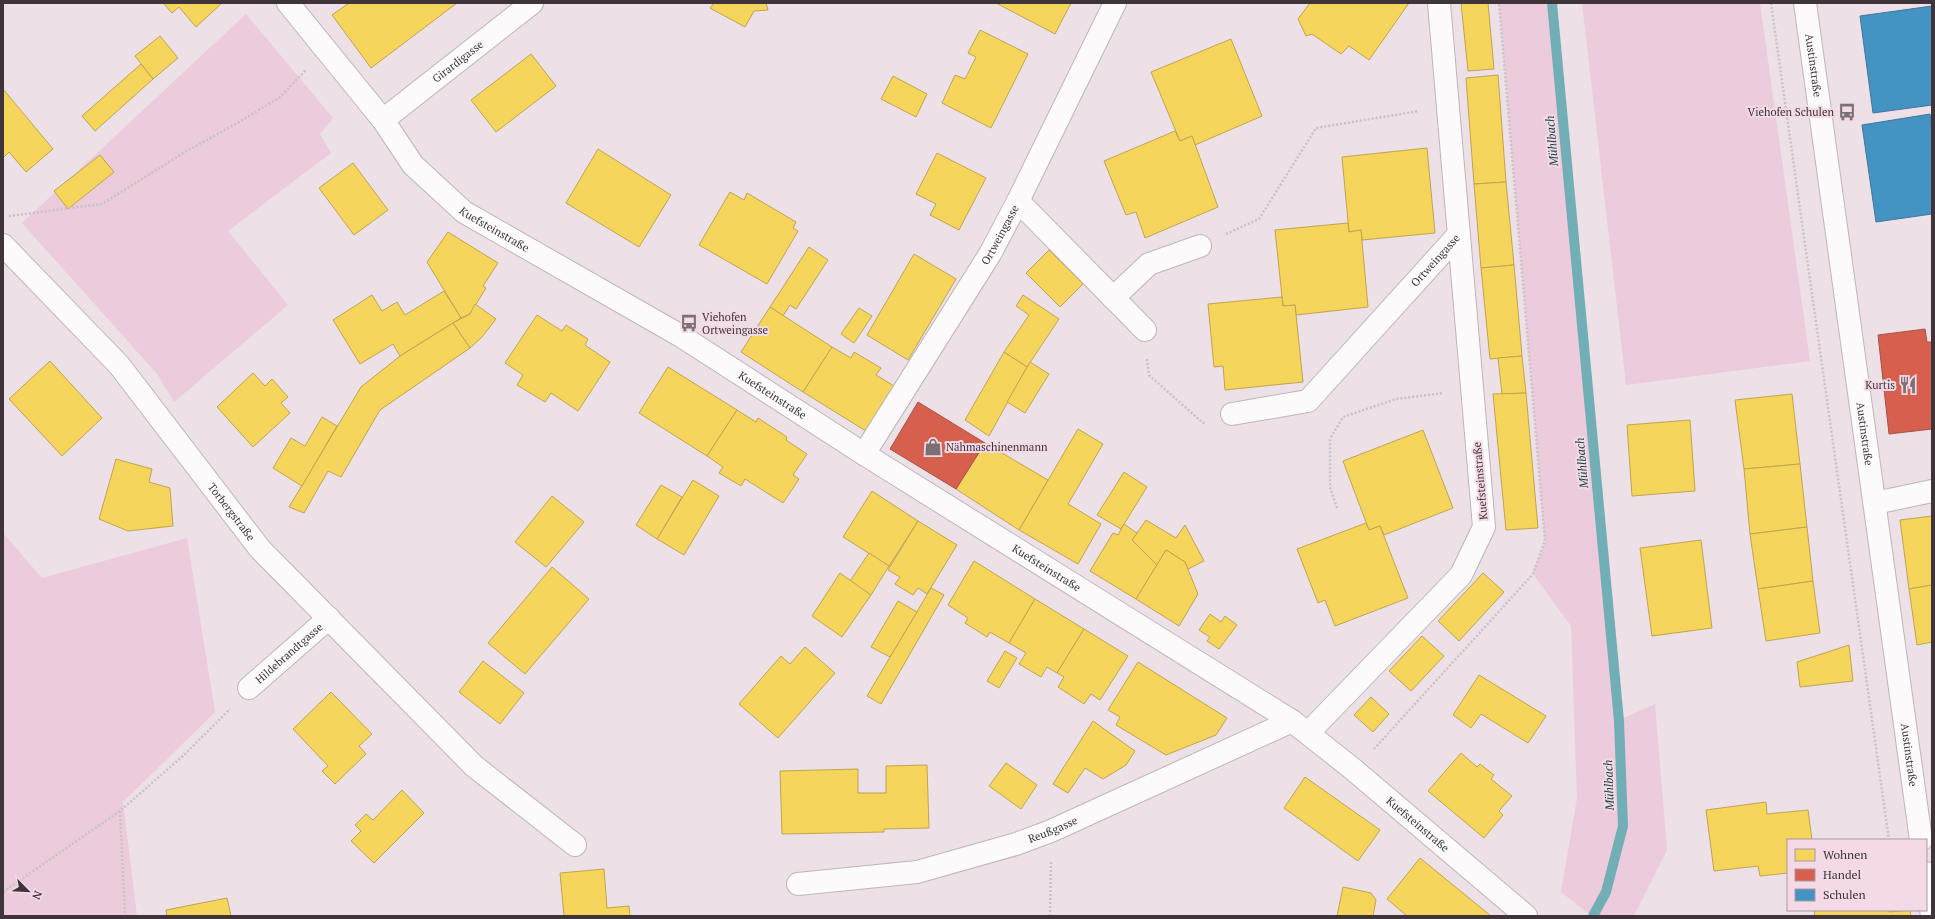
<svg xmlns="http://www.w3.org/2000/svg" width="1935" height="919" font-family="'PT Serif',serif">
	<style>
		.green { fill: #eccbdc }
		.homes { fill: #f6d55c; stroke: #bfa552 }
		.shops { fill: #d6604d; stroke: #a85347 }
		.schools { fill: #4393c3; stroke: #42769a }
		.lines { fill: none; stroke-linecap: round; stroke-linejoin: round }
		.stream { stroke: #72aeb5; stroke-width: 10 }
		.minor-casing { stroke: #bfb5b9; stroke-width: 24 }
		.major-casing { stroke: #bfb5b9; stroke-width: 24 }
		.path { stroke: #c8c4c6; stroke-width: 2.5; stroke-dasharray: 2 2; stroke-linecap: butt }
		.minor { stroke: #fcfafb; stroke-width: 22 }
		.major { stroke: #fcfafb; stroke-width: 22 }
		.labels { text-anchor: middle; stroke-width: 4; stroke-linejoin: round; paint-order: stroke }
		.street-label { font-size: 11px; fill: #3e3439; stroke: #f3dae6 }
		.poi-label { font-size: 11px; fill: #3e3439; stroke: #f3dae6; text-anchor: end }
		.water-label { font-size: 12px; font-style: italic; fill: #143f42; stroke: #f3dae6 }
	</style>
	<rect width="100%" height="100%" fill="#ede0e6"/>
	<!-- green -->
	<g class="green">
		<polygon points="1499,3 1547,3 1619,720 1655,704 1667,850 1634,916 1592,916 1561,892 1577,798 1571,626 1533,574 1545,541"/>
		<polygon points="1582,3 1760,3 1810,361 1626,385"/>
		<polygon points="246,14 333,118 320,134 331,153 228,231 288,305 174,402 158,375 22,223"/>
		<polygon points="3,533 42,578 187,538 215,712 123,802 137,916 3,916"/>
	</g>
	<!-- homes -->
	<g class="homes">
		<polygon points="163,3 222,3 196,27 179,7 172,13"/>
		<polygon points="349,3 457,3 371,68 332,15"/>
		<polygon points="714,3 766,3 768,10 754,11 745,27 710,8"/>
		<polygon points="996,3 1071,3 1055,34"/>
		<polygon points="1310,3 1409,3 1369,60 1349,46 1341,54 1312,34 1306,36 1298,19"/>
		<polygon points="1461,3 1488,3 1494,69 1468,71"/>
		<polygon points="980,30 1028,54 991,128 942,103 955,75 965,79 976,57 968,53"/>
		<polygon points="160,36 178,58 153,79 135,56"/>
		<polygon points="1231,39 1262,116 1195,145 1192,136 1180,141 1151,72"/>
		<polygon points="531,54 556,86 496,132 471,100"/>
		<polygon points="141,64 153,79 95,131 82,116"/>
		<polygon points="1498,75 1506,182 1474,184 1466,78"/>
		<polygon points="893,76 927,94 916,117 881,99"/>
		<polygon points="3,89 53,149 26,172 9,152 3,158"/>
		<polygon points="1175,131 1180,141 1192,136 1218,207 1145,238 1136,212 1126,215 1104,161"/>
		<polygon points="1427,148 1435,233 1362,240 1361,230 1349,232 1342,157"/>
		<polygon points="598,149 671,195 639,247 566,203"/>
		<polygon points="937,153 986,178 959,230 930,215 936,204 916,194"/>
		<polygon points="100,155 114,172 68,209 54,191"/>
		<polygon points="353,163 388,210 354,235 319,188"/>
		<polygon points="1506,182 1514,265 1481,268 1474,184"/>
		<polygon points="730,192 744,200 747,193 796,222 793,228 798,231 767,284 699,245"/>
		<polygon points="1348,223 1349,232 1361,230 1368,307 1296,315 1295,305 1283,306 1275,230"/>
		<polygon points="448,232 498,263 483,286 486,288 470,314 461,318 427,262"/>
		<polygon points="809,247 828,260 796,309 790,305 783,316 770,307"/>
		<polygon points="1049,250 1083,284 1060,307 1026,273"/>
		<polygon points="914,254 956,279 908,360 867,335"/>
		<polygon points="1514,265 1522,356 1490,359 1481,268"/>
		<polygon points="444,291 461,318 400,356 393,344 360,364 333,320 372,295 382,311 397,302 405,315"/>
		<polygon points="1023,295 1059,319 1027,367 1004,352 1029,315 1016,306"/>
		<polygon points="1282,297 1283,306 1295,305 1303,382 1225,390 1223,366 1214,367 1208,304"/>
		<polygon points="475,304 496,319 482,337 470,348 453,323 470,314"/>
		<polygon points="770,307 832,347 803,392 741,352"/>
		<polygon points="859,308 872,316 854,343 841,334"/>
		<polygon points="537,315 562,331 566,325 588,339 585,345 610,362 578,411 551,393 545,402 517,385 523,375 505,363"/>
		<polygon points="453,323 470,348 380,410 341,477 328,471 304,513 289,507 361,387 400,356"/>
		<polygon points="832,347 851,358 854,352 881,368 876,375 894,386 866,431 803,392"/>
		<polygon points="1004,352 1027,367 989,436 965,420"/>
		<polygon points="1522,356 1526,393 1502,394 1498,358"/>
		<polygon points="50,361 102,418 62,456 9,399"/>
		<polygon points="1030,362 1049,374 1025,413 1007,402"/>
		<polygon points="668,367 737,410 707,456 639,413"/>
		<polygon points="253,373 265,386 272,379 288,397 281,403 290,413 253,447 217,407"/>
		<polygon points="1526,393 1538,528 1506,530 1493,394"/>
		<polygon points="1792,394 1800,464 1744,469 1735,400"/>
		<polygon points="737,410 756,422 758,418 787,437 786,440 807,454 793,475 799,479 783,503 745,479 741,486 719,473 723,467 707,456"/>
		<polygon points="322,417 337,426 302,486 273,468 291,438 305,446"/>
		<polygon points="1690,420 1695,491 1632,496 1627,425"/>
		<polygon points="1078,429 1103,444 1068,504 1101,524 1078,564 1019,530"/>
		<polygon points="1423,430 1453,508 1384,535 1380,526 1369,530 1343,461"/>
		<polygon points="985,443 1048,480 1019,530 956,489"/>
		<polygon points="116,459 152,469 149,482 170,488 173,526 128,531 99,519"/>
		<polygon points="1800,464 1807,527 1750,534 1744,469"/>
		<polygon points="1124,472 1147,487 1121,529 1097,515"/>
		<polygon points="693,480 719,496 684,555 657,539"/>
		<polygon points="661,485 682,497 657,539 636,525"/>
		<polygon points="872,491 918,521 889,566 843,537"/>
		<polygon points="552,496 584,522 546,567 515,542"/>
		<polygon points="1932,516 1932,585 1909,589 1900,520"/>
		<polygon points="1146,520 1176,538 1185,525 1204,561 1188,569 1185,562 1166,550 1157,565 1132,540"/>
		<polygon points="918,521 957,545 927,594 918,588 913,595 895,584 900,577 888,570"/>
		<polygon points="1366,523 1369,530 1380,526 1408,598 1335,626 1325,600 1318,603 1297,549"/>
		<polygon points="1124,524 1137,533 1132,540 1157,565 1136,599 1090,571 1113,533 1118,535"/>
		<polygon points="1807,527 1813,581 1758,589 1750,534"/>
		<polygon points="1701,540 1712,628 1652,636 1640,548"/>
		<polygon points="1166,550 1185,562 1198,594 1179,626 1136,599"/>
		<polygon points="869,553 889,566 871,595 850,581"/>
		<polygon points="974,561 1035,599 1009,643 990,632 987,637 965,623 968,618 948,605"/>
		<polygon points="552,567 589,599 525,674 488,643"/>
		<polygon points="840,573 871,595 842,637 812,616"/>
		<polygon points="1483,573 1504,592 1459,641 1438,621"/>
		<polygon points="1813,581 1820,633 1766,641 1758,589"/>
		<polygon points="1932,585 1932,642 1917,645 1909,589"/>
		<polygon points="931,588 944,595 881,704 867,696"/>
		<polygon points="1035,599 1084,629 1057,673 1047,667 1041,677 1019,664 1026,653 1009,643"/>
		<polygon points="898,601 917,612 890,657 871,647"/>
		<polygon points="1210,614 1221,622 1225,616 1237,625 1219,649 1207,641 1210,637 1199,630"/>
		<polygon points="1084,629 1128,656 1100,700 1091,694 1084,704 1058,687 1064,677 1057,673"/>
		<polygon points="1422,636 1444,656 1411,691 1389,671"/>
		<polygon points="1849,645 1853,681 1800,687 1797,662"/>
		<polygon points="805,647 835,673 778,738 739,704 781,656 790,664"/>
		<polygon points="1005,651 1017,658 999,688 987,681"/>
		<polygon points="483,661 524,693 500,724 459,692"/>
		<polygon points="1138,662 1227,718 1216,735 1166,755 1116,725 1120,717 1108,710"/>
		<polygon points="1479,675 1546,716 1528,743 1481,714 1471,728 1453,715"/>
		<polygon points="331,692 372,734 359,746 366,754 335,784 322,771 328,766 293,729"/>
		<polygon points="1371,697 1389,714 1373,732 1354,715"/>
		<polygon points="1093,721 1135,751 1126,765 1103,779 1085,768 1068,793 1053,784"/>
		<polygon points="1461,753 1477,767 1480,764 1494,775 1491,779 1512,796 1499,811 1503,815 1484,838 1428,791"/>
		<polygon points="1006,763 1037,785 1021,809 989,786"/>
		<polygon points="927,765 929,828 884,829 884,832 782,834 780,771 858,769 858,793 886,793 886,766"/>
		<polygon points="1305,777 1380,830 1358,861 1284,808"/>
		<polygon points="402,790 424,813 374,863 351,841 361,831 355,825 366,814 373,820"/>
		<polygon points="1766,802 1767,814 1808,810 1812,840 1788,840 1788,873 1760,876 1758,866 1714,871 1706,810"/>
		<polygon points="1420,858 1491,916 1407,916 1387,899"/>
		<polygon points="604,869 607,908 629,906 630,916 564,916 560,873"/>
		<polygon points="1343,887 1371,893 1376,900 1373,916 1337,916"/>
		<polygon points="227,898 231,916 167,916 166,910"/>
		<polygon points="1814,910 1888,910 1889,912 1910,910 1911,916 1815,916"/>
	</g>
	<!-- shops -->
	<g class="shops">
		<polygon points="1925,329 1927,342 1932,342 1932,429 1889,434 1878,335"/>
		<polygon points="918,402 985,443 956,489 890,449"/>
	</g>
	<!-- schools -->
	<g class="schools">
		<polygon points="1932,6 1932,105 1873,113 1860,16"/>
		<polygon points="1930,114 1932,129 1932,214 1876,222 1862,125"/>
	</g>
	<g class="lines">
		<!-- stream -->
		<polyline class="stream" points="1552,3 1619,721 1623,826 1606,892 1593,916"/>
		<!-- minor casing -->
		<g class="minor-casing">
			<g id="minor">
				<path id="s1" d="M288,3l95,117 30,45 51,47 217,124 183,118 428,267 62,49 172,146"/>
				<path id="s2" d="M383,120l149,-117"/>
				<polyline points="1018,201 1145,330"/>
				<path id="s3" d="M3,245l116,120 141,184 214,217 101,79"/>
				<polyline points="1113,298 1149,264 1200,246"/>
				<path id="s4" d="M1232,414l76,-13 151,-167"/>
				<path id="s5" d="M864,454l126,-200 28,-53 97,-198"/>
				<polyline points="1875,503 1932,491"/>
				<path id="s6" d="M249,688l80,-70"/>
				<polyline points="1308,733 1461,575 1484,527 1439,3"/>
				<path id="s7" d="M798,884l119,-12 99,-28 35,-13 241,-110"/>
			</g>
		</g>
		<!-- major casing -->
		<g class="major-casing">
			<g id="major">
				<path id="s8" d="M1805,3l116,837"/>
				<polyline points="1926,873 1932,916"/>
			</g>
		</g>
		<!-- path -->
		<g class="path">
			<polyline points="1771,3 1889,840"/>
			<polyline points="9,216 102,204 185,152 241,121 280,97 306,70"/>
			<polyline points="1226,234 1259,219 1316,128 1419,111"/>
			<polyline points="1147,359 1149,375 1203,423 1205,422"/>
			<polyline points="1337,508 1330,487 1330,439 1343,417 1396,399 1444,393"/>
			<polyline points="1374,749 1533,574 1545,541 1499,3"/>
			<polyline points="120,811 125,916"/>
			<polyline points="3,892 120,811 184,755 230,709"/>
			<polyline points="1050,916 1051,861"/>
		</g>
		<!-- minor -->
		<use href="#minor" class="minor"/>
		<!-- major -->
		<use href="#major" class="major"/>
	</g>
	<!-- icons -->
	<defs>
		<g id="bus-bare" transform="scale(1.38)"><path d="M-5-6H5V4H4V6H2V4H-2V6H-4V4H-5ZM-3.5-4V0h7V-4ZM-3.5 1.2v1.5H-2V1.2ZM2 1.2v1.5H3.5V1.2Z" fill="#7b7076" stroke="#f3dae6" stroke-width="2.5" paint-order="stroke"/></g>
		<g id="restaurant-bare" transform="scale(1.38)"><path d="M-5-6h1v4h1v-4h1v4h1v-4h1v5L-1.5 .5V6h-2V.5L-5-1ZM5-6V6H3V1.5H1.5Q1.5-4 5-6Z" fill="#7b7076" stroke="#f3dae6" stroke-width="2.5" paint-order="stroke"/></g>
		<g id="shop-bare" transform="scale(1.38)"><path d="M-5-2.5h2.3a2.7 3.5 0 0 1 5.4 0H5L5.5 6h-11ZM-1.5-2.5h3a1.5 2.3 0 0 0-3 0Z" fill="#7b7076" stroke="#f3dae6" stroke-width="2.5" paint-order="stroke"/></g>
	</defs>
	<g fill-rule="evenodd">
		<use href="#bus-bare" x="1847" y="112"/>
		<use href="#bus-bare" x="689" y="323"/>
		<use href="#restaurant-bare" x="1908" y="385"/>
		<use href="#shop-bare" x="933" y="447"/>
	</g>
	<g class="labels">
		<!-- street labels -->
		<g class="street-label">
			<text dy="4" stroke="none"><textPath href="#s2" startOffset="95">Girardigasse</textPath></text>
			<text dy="4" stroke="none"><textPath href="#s8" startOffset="63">Austinstraße</textPath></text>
			<text dy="4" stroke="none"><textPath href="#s1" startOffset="309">Kuefsteinstraße</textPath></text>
			<text dy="4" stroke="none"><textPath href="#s5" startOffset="258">Ortweingasse</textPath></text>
			<text dy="4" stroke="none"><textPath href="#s4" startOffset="267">Ortweingasse</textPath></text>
			<text dy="4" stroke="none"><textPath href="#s1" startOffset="633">Kuefsteinstraße</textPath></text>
			<text dy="4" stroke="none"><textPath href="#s8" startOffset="435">Austinstraße</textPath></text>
			<text transform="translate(1480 481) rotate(-95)" y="4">Kuefsteinstraße</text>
			<text dy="4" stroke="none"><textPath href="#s3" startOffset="352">Torbergstraße</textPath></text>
			<text dy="4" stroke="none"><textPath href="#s1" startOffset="957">Kuefsteinstraße</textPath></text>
			<text dy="4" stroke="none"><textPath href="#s6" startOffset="53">Hildebrandtgasse</textPath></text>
			<text dy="4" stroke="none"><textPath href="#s8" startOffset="759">Austinstraße</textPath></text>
			<text dy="4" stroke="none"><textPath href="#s1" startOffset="1409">Kuefsteinstraße</textPath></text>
			<text dy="4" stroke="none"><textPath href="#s7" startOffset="262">Reußgasse</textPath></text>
		</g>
		<!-- poi labels -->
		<g class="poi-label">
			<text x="1834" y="116">Viehofen Schulen</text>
			<text x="702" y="321" text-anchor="start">Viehofen<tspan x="702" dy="13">Ortweingasse</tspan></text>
			<text x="1895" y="389">Kurtis</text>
			<text x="946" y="451" text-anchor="start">Nähmaschinenmann</text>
		</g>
		<!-- water labels -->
		<g class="water-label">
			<text transform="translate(1552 141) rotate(-95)" y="4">Mühlbach</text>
			<text transform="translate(1582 463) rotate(-95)" y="4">Mühlbach</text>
			<text transform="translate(1609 785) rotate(-92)" y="4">Mühlbach</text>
		</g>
	</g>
	<!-- border -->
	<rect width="1935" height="919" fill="none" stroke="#3e3439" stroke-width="8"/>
	<!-- legend -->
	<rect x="1787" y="839" width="140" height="72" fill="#f3dae6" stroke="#ab98a1"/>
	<rect x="1795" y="849" width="20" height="12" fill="#f6d55c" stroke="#ab98a1"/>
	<text x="1823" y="859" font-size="12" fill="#3e3439">Wohnen</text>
	<rect x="1795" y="869" width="20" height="12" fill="#d6604d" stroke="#ab98a1"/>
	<text x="1823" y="879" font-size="12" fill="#3e3439">Handel</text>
	<rect x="1795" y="889" width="20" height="12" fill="#4393c3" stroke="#ab98a1"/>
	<text x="1823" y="899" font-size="12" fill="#3e3439">Schulen</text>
	<!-- north arrow -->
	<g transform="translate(28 891) rotate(114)" stroke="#f3dae6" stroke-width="3" paint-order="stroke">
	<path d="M0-3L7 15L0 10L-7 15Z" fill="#3e3439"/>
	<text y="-6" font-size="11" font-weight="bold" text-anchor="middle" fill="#3e3439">N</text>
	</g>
</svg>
